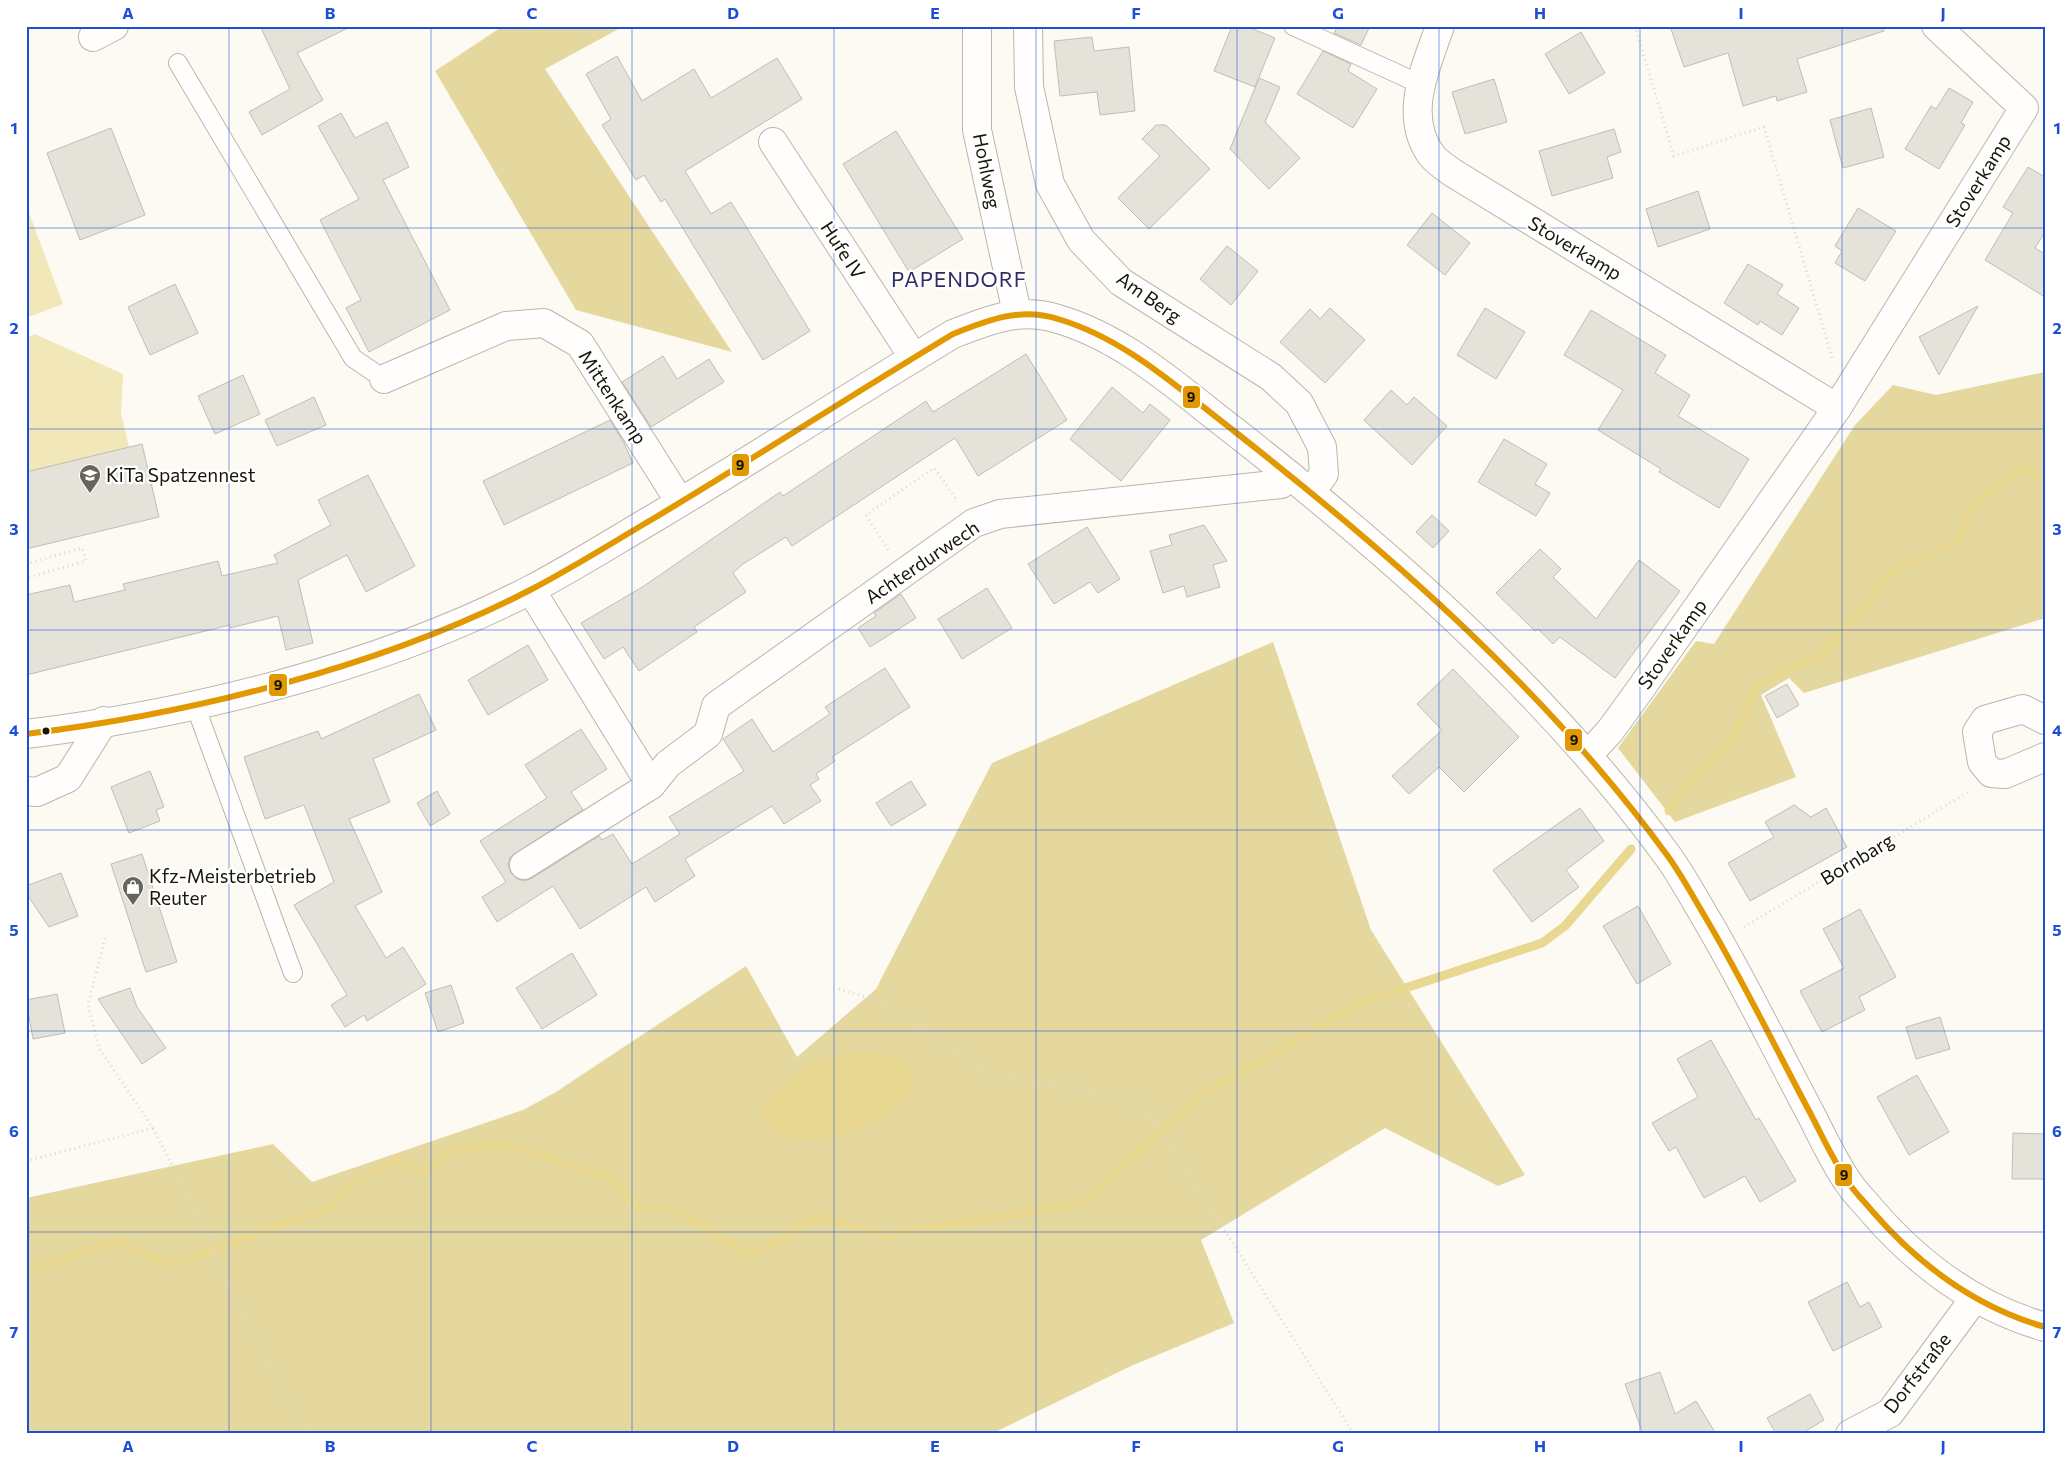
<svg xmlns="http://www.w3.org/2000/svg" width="2071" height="1460" font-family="Commissioner,sans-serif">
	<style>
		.green { fill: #f1e7b9 }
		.forest { fill: #e5d89e }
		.water { fill: #e8d891 }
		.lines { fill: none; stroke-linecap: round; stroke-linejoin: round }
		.stream { stroke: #e8d891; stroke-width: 9 }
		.building { fill: #e5e2d9; stroke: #c0beb4 }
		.lane-casing { stroke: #b8b6ad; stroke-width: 20 }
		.street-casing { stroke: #b8b6ad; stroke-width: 30 }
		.path { stroke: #d9d9d6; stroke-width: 3; stroke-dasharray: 1 4; stroke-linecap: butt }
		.lane { stroke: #fffefd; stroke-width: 18 }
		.street { stroke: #fffefd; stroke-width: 28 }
		.bus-1-casing { stroke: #fff; stroke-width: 10 }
		.bus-1 { stroke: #e19801; stroke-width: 6 }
		.grid { fill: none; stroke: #1d4ed8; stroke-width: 1; stroke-opacity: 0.55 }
		.bus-dot { fill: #17150a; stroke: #fff; stroke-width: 2 }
		.labels { text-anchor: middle; stroke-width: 4.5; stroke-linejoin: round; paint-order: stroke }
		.street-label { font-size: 19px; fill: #17150a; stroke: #fff }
		.poi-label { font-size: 19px; fill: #17150a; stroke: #fff; text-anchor: start }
		.quarter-label { font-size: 21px; letter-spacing: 1px; fill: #2f2c66; stroke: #fff }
		.line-badge { stroke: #fff; stroke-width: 2 }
		.pale-badge-label { font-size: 14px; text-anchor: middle; font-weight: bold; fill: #111 }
		.neatline { fill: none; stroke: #1d4ed8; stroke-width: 2 }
		.grid-label { font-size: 16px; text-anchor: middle; font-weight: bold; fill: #1d4ed8 }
	</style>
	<rect width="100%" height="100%" fill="#fcfaf2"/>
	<!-- green -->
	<g class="green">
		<polygon points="26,205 63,304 26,318"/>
		<polygon points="35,334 123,374 121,413 129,447 26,472 26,338"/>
	</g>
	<!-- forest -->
	<g class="forest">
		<polygon points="503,26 624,26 545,69 732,352 576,310 435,71"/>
		<polygon points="2045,372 2045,618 1804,693 1789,678 1761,695 1796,777 1675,822 1618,748 1696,641 1714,644 1855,425 1893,385 1936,395"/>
		<polygon points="1273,642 1371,930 1525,1175 1498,1186 1385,1128 1201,1240 1234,1323 1131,1366 991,1434 26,1434 26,1198 273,1144 312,1182 523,1110 556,1092 746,966 797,1057 876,989 992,763"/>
	</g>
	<!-- water -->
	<polygon class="water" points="848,1052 882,1053 910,1064 915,1090 887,1116 843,1137 796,1140 772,1131 760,1108 786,1082 808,1065"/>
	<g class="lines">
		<!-- stream -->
		<g class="stream">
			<polyline points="1669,811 1699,771 1733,740 1756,685 1824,653 1891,573 1959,541 1970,507 2021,468 2045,479"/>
			<polyline points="26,1276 44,1265 120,1241 164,1264 199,1255 330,1207 356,1181 400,1160 421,1173 457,1148 508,1145 608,1176 636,1208 676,1208 750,1257 818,1216 883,1235 1083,1203 1199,1096 1363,1002 1542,943 1565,926 1631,849"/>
		</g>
	</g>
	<!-- building -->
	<g class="building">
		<polygon points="260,26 352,26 297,53 323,100 262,135 249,112 290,89"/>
		<polygon points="1232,26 1246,26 1275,38 1255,87 1214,71"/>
		<polygon points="1338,26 1370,26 1361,45 1334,33"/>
		<polygon points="1670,26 1883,26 1884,31 1797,59 1807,92 1777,101 1776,96 1743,106 1728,53 1684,67"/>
		<polygon points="1581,32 1605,73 1569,94 1545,54"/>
		<polygon points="1092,37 1094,51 1129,47 1135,111 1100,115 1097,92 1060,96 1054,41"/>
		<polygon points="1323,51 1351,64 1348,71 1377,89 1353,128 1297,94"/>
		<polygon points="617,56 642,101 694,69 711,98 777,58 802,99 685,171 711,214 731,202 810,331 763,360 665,199 661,202 644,175 636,180 602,125 611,119 586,74"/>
		<polygon points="1259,78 1280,87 1265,122 1300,158 1269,189 1230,149"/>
		<polygon points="1494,79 1507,122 1465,134 1452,92"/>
		<polygon points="1949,88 1973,102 1961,123 1965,125 1939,169 1905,149 1931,106 1936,109"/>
		<polygon points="1871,108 1884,157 1843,168 1830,120"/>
		<polygon points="341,113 355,138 387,122 409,167 383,180 450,310 369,352 346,308 361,300 320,220 359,199 318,126"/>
		<polygon points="1156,125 1166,125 1210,169 1149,229 1118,198 1160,156 1142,139"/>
		<polygon points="111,128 145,215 80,240 47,153"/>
		<polygon points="1614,129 1621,152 1607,157 1613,178 1552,196 1539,151"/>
		<polygon points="896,131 963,239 909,272 843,164"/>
		<polygon points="2028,167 2045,177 2045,232 2035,248 2045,254 2045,297 1985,260 2013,213 2003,207"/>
		<polygon points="1698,191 1710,229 1658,247 1646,209"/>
		<polygon points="1858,208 1896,231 1865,281 1835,263 1842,251 1835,246"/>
		<polygon points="1432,213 1470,243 1445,275 1407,245"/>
		<polygon points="1227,246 1258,271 1231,305 1200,279"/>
		<polygon points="1748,264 1783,285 1777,294 1799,308 1782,335 1760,321 1758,325 1724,303"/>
		<polygon points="175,284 198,333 150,355 128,307"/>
		<polygon points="1978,306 1939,375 1919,337"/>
		<polygon points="1330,308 1365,340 1325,383 1280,342 1310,309 1320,319"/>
		<polygon points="1485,308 1525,332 1496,379 1457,355"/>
		<polygon points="1591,310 1666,355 1655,373 1690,395 1678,416 1749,459 1719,508 1659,472 1661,469 1598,430 1623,390 1564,355"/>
		<polygon points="1026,354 1067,420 978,476 955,438 792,546 786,537 743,564 733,573 746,592 694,627 697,632 639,671 623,647 604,659 581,623 644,586 780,492 783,496 926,401 933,412"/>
		<polygon points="663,356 677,379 709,359 724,382 651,427 622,382"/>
		<polygon points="243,375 260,414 215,434 198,396"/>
		<polygon points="1112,387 1143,413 1150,404 1170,420 1121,481 1070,439"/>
		<polygon points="1391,390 1407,405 1414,397 1447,426 1412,465 1364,420"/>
		<polygon points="314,397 326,425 277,446 265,420"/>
		<polygon points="610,420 624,443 633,463 504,525 483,481"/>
		<polygon points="1504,439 1547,464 1535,484 1550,493 1536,516 1478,482"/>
		<polygon points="142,444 159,517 26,549 26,472"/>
		<polygon points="368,475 415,566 366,592 347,555 298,580 313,643 286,650 278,616 230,628 230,625 26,675 26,595 70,585 74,602 125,590 123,584 218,561 222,576 278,563 274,555 331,525 318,500"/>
		<polygon points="1432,515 1449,531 1433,548 1416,532"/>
		<polygon points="1204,525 1227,561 1213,565 1220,587 1187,597 1184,586 1163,593 1150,551 1172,545 1169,535"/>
		<polygon points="1087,527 1120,579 1098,593 1090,582 1054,604 1028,564"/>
		<polygon points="1540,549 1561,569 1553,577 1596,619 1639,560 1680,591 1615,678 1560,637 1553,644 1538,629 1535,631 1496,593"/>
		<polygon points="987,588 1012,628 962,659 938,619"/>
		<polygon points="901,594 916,618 870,647 858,628 876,616 874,613"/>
		<polygon points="528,645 548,680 488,715 468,680"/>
		<polygon points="885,668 910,707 832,757 835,761 816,774 819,779 810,785 821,801 784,824 772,806 685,859 695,876 655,902 646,887 580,929 553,886 497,922 482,897 506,882 480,841 547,798 525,765 581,729 607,769 571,792 583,810 510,857 508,865 511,873 517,879 525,881 532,878 599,836 602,840 613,834 632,864 680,834 669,817 744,771 723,739 752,719 773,752 830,714 825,707"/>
		<polygon points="1453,669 1519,737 1464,792 1439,767 1409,794 1392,776 1442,730 1417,704"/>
		<polygon points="1787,684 1799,705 1777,718 1765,696"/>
		<polygon points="419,694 436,730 373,759 390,802 349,819 382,892 355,906 386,958 403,947 426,984 367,1021 364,1015 345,1027 331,1005 347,995 294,905 334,882 304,805 265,819 244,757 318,731 321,739"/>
		<polygon points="150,771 164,807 156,810 160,821 129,833 111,787"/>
		<polygon points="911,781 926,805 891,826 876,803"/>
		<polygon points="437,791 450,814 430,826 417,803"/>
		<polygon points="1794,805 1811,817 1826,808 1847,847 1750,901 1728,863 1774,837 1765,822"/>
		<polygon points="1580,808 1604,841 1566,870 1579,887 1532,922 1493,870"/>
		<polygon points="142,854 177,962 146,972 111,864"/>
		<polygon points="61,873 78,916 49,927 26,893 26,886"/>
		<polygon points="1638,906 1671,964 1637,984 1603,926"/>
		<polygon points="1860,909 1896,977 1859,997 1865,1010 1822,1032 1800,991 1844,968 1823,929"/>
		<polygon points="572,953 597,995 542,1029 516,988"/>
		<polygon points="451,985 464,1023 438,1032 425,993"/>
		<polygon points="130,988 137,1007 166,1048 142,1064 98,999"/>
		<polygon points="57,994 65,1033 33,1039 26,1000"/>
		<polygon points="1940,1017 1950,1049 1916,1059 1906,1027"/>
		<polygon points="1711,1040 1756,1120 1759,1118 1796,1181 1760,1202 1745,1176 1704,1198 1676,1147 1669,1151 1652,1123 1698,1097 1677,1059"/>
		<polygon points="1917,1075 1949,1132 1909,1155 1877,1097"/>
		<polygon points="2013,1133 2045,1134 2045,1179 2012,1179"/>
		<polygon points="1847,1282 1860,1307 1869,1302 1882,1327 1833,1351 1808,1302"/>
		<polygon points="1660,1372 1675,1414 1696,1401 1716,1434 1643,1434 1625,1384"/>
		<polygon points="1810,1394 1824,1420 1801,1434 1776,1434 1767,1418"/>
	</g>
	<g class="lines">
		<!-- lane casing -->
		<g class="lane-casing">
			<g id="lane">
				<polyline points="1293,26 1420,84"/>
				<polyline points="178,63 353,358 384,379"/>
				<polyline points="195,705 293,973"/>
			</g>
		</g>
		<!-- street casing -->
		<g class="street-casing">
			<g id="street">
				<polyline points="977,26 977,130 1017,313"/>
				<polyline points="1028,26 1029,87 1050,184 1081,240 1121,282 1271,377 1299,403 1322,447 1324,474 1311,492"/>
				<path d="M1440,26c-14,41 -38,90 -8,130 5,6 14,12 21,17l384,235"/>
				<polyline points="93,37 114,26"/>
				<polyline points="773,142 914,358"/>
				<polyline points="384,379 506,326 544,323 580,344 680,502"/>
				<polyline points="531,590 651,785"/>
				<polyline points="2045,720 2023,709 1985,720 1977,732 1982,762 1991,773 2005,774 2045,757"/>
				<path d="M26,734c165,-20 358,-68 506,-145 42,-22 83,-48 124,-72 100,-60 197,-123 297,-183 35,-14 67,-27 105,-15 68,20 121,70 176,112 158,124 314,261 433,424 14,19 25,40 37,60 37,62 69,128 103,192 13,24 25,52 41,75 7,11 17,20 25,30 47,54 102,95 172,115"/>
				<polyline points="1588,755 1610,731 1639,691 1837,408 2024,108 1936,26"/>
				<polyline points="26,791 37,792 68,778 104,721"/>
				<polyline points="524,865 651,785 668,764 708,734 716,706 974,523 1000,514 1281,484 1289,475"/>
				<polyline points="1850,1434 1890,1413 1974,1299"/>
			</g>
		</g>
		<!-- path -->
		<g class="path">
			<polyline points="1635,26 1674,156 1764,127 1833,361"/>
			<polyline points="888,550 866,515 934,468 957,500"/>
			<polyline points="26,564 82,548 86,561 26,578"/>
			<polyline points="1744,927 1970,791"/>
			<polyline points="105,938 88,1005 99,1048 153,1128 209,1237 218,1263 248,1327 287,1398 310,1434"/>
			<polyline points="839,989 883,1002 990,1075 1127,1098 1155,1121 1354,1434"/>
			<polyline points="26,1161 153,1128"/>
		</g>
		<!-- lane -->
		<use href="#lane" class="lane"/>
		<!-- street -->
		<use href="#street" class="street"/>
		<!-- bus-1 casing -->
		<g class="bus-1-casing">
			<path id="bus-1" d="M26,734c165,-20 358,-68 506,-145 42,-22 83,-48 124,-72 100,-60 197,-123 297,-183 35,-14 67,-27 105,-15 68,20 121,70 176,112 158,124 314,261 433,424 14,19 25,40 37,60 37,62 69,128 103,192 13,24 25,52 41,75 7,11 17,20 25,30 47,54 102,95 172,115"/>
		</g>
		<!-- bus-1 -->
		<use href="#bus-1" class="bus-1"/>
	</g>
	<!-- grid -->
	<path class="grid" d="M229,26v1408M431,26v1408M632,26v1408M834,26v1408M1036,26v1408M1237,26v1408M1439,26v1408M1640,26v1408M1842,26v1408M26,228h2019M26,429h2019M26,630h2019M26,830h2019M26,1031h2019M26,1232h2019"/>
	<!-- icons -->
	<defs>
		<g id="school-pin" transform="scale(1.125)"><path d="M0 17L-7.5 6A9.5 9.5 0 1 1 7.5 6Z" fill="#67655b" stroke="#fff"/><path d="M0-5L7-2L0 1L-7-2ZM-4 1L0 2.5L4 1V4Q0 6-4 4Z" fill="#fff"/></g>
		<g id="shop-pin" transform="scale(1.125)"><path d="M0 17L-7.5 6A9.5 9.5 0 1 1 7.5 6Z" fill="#67655b" stroke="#fff"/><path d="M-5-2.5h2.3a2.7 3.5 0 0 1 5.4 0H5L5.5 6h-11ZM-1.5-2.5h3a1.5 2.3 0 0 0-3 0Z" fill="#fff"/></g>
	</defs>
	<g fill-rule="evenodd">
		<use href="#school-pin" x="90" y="475"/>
		<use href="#shop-pin" x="133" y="887"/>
	</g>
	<!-- markers -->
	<circle class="bus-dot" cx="46" cy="731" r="4.5"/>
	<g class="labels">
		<!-- street labels -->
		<g class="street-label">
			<text transform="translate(987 171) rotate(79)" y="7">Hohlweg</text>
			<text transform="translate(1978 181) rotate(-58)" y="7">Stoverkamp</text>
			<text transform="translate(1575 248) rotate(31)" y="7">Stoverkamp</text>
			<text transform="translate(843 250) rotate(57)" y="7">Hufe IV</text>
			<text transform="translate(1149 297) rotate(35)" y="7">Am Berg</text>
			<text transform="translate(613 397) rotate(57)" y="7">Mittenkamp</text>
			<text transform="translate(922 562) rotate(-34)" y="7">Achterdurwech</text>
			<text transform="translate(1672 644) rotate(-55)" y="7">Stoverkamp</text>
			<text transform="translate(1857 859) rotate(-31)" y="7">Bornbarg</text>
			<text transform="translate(1917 1373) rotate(-52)" y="7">Dorfstraße</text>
		</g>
		<!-- poi labels -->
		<g class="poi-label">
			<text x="106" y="482">KiTa Spatzennest</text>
			<text x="149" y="883">Kfz-Meisterbetrieb<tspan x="149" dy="22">Reuter</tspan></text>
		</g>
		<!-- quarter labels -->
		<g class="quarter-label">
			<text x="959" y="287">PAPENDORF</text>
		</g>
	</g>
	<g class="line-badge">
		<rect x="1182" y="385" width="19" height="24" rx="5" fill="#e19801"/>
		<rect x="731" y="453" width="19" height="24" rx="5" fill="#e19801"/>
		<rect x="268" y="673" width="20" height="24" rx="5" fill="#e19801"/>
		<rect x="1564" y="728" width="19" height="24" rx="5" fill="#e19801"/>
		<rect x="1834" y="1163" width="19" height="24" rx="5" fill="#e19801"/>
	</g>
	<g class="pale-badge-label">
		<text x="1191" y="402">9</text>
		<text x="740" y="470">9</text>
		<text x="278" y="690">9</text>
		<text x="1574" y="745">9</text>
		<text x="1844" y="1180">9</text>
	</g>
	<!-- border -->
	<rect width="2071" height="1460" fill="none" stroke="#ffffff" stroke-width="55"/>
	<rect x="28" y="28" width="2016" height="1404" class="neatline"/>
	<g class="grid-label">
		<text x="128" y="19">A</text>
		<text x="330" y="19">B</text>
		<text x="532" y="19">C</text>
		<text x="733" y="19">D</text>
		<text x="935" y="19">E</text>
		<text x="1136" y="19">F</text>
		<text x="1338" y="19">G</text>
		<text x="1540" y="19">H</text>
		<text x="1741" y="19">I</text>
		<text x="1943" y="19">J</text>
		<text x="14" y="134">1</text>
		<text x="2057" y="134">1</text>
		<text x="14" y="334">2</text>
		<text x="2057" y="334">2</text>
		<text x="14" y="535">3</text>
		<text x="2057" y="535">3</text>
		<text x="14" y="736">4</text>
		<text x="2057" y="736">4</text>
		<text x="14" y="936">5</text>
		<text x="2057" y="936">5</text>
		<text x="14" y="1137">6</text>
		<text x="2057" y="1137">6</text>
		<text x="14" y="1338">7</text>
		<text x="2057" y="1338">7</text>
		<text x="128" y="1452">A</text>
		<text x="330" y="1452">B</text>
		<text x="532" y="1452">C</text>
		<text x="733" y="1452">D</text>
		<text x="935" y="1452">E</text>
		<text x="1136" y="1452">F</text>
		<text x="1338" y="1452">G</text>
		<text x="1540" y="1452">H</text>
		<text x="1741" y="1452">I</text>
		<text x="1943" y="1452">J</text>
	</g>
</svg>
